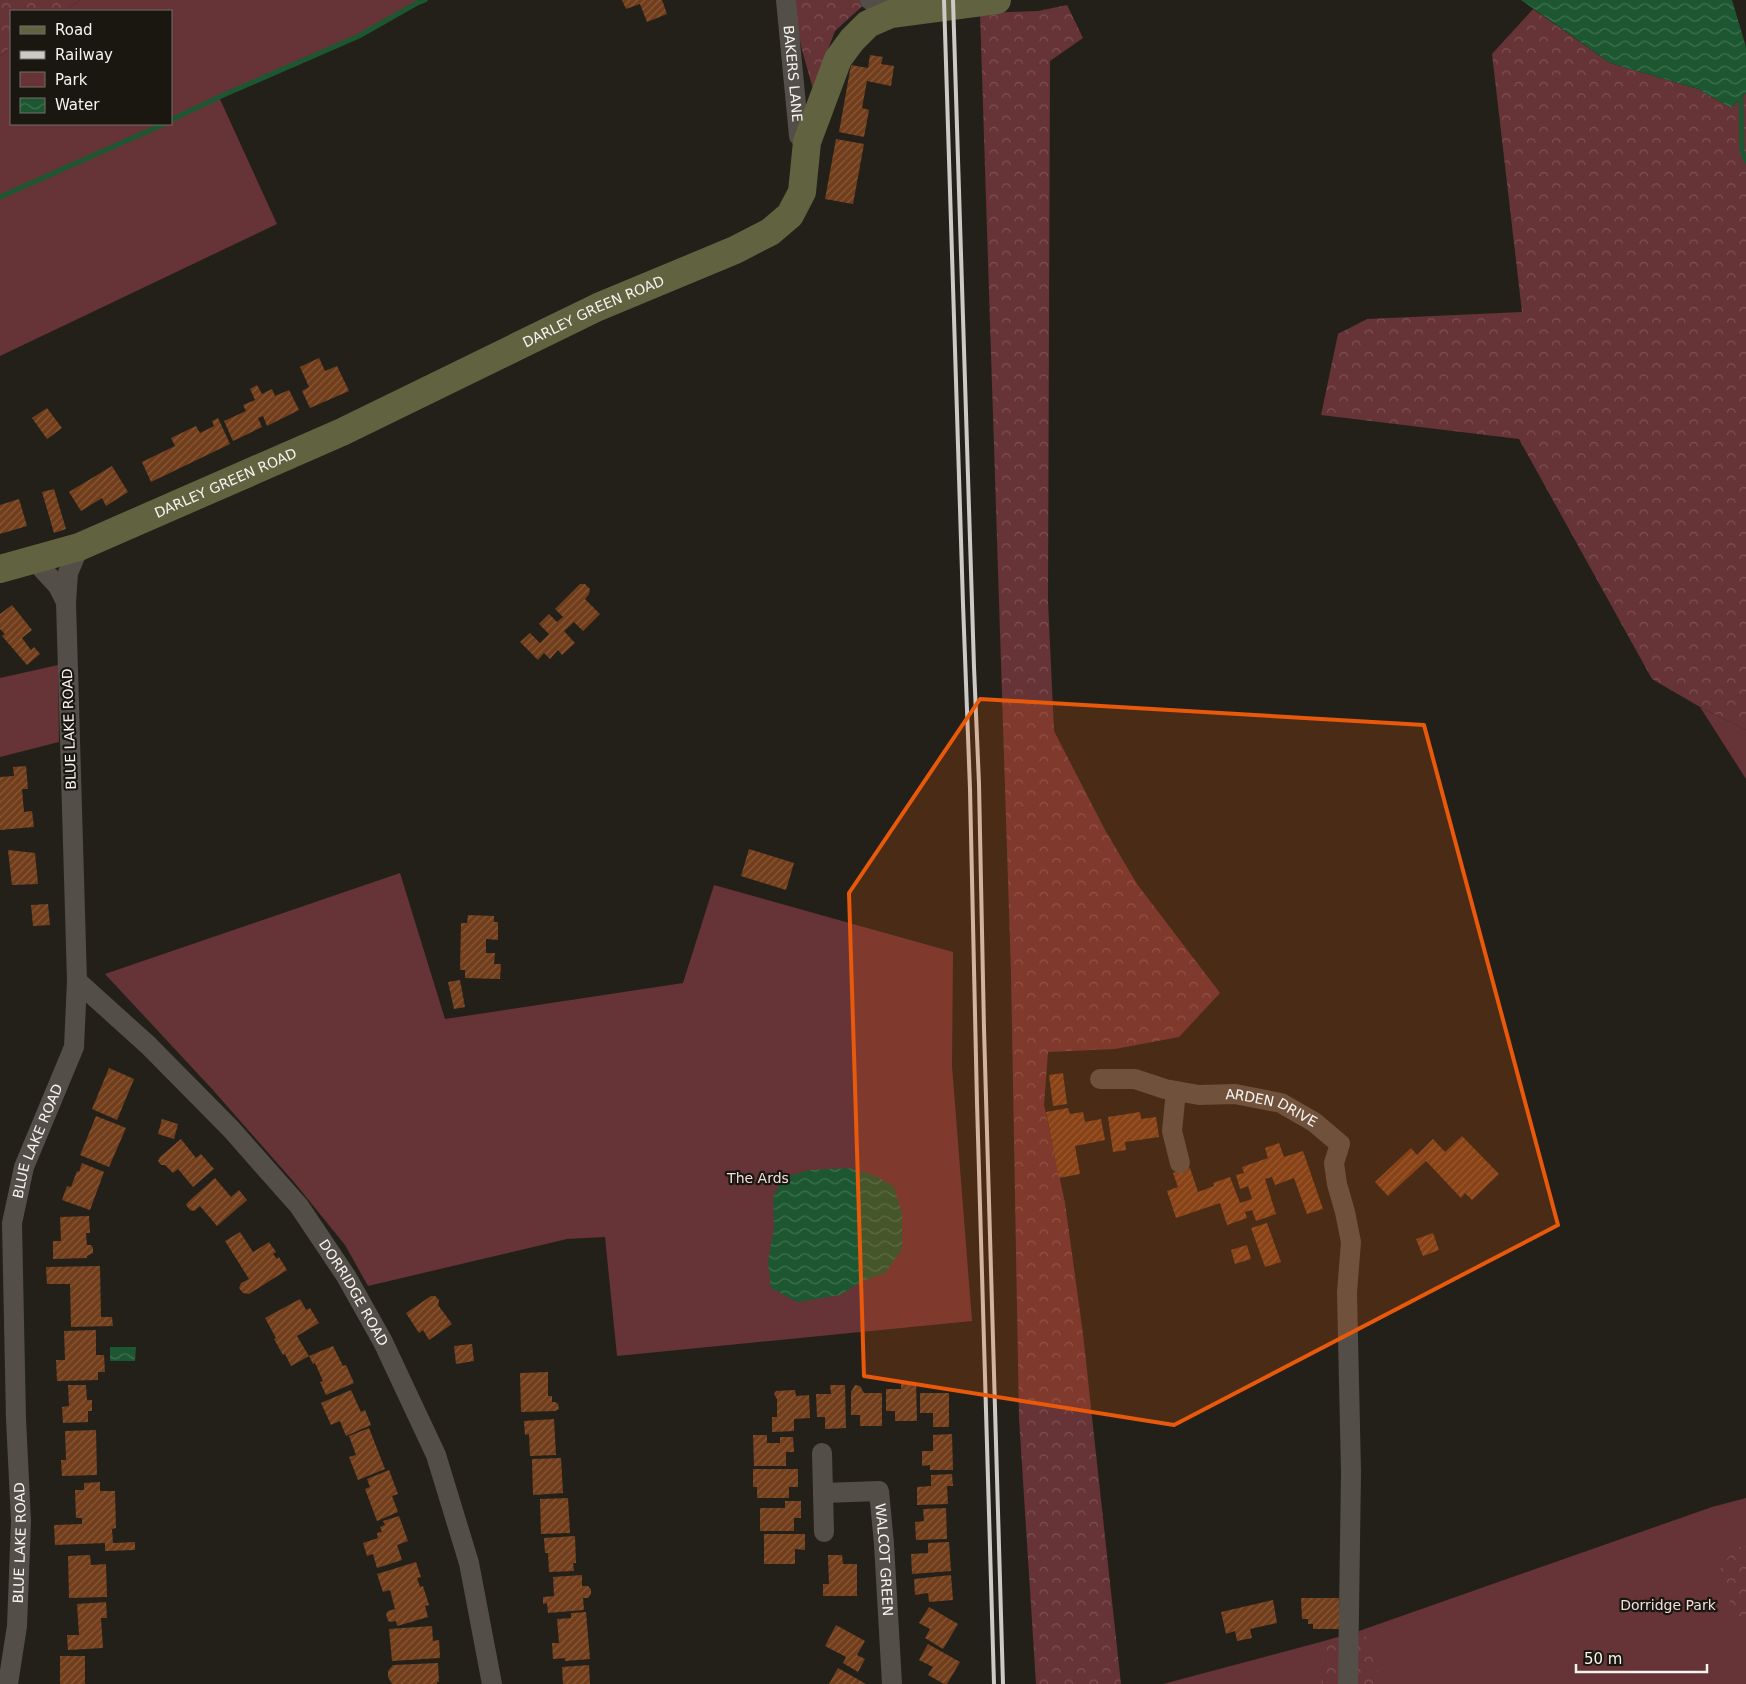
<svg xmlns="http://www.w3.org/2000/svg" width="1746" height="1684" font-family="'DejaVu Sans',sans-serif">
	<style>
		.green { fill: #663336 }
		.forest { fill: url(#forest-crowns) }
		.water { fill: url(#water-waves) }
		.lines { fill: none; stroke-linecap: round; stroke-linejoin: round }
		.stream { stroke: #1d5732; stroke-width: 5 }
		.building { fill: url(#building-hatch) }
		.street { stroke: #534f48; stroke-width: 20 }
		.secondary { stroke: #606240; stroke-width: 28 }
		.rail { stroke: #cdcac5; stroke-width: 4 }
		.marked { fill: #e8590c; fill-opacity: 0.2; stroke: #e8590c; stroke-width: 4; stroke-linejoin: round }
		.labels { text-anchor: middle; stroke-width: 4.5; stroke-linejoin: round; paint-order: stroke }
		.street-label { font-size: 14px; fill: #f7f4f0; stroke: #1a1711 }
		.park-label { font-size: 14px; fill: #f3dede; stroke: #1a1711 }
	</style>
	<defs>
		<pattern id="forest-crowns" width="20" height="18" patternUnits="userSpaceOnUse" patternTransform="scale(1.25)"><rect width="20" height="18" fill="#663336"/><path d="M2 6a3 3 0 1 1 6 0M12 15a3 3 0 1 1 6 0" fill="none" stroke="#7d5153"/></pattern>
		<pattern id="water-waves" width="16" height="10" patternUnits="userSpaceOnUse" patternTransform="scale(1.25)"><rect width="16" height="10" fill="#1d5732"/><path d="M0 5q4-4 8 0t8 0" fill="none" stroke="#3f7050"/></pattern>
		<pattern id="building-hatch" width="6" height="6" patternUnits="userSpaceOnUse" patternTransform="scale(1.25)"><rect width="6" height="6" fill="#713d1a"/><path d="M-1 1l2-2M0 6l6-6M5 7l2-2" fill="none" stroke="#865a3c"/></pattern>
	</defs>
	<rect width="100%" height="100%" fill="#23201a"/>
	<!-- green -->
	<g class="green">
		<polygon points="81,0 425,0 417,3 359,36 219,97 277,224 0,356 0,57 11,46 11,124 171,124 171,11 63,11"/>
		<polygon points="58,665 59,742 0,757 0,678"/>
		<polygon points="1700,707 1746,730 1746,779"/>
		<polygon points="400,873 445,1019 683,983 714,885 953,952 952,1066 972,1321 617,1356 605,1237 567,1239 368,1286 345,1245 294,1182 212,1089 105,974"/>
		<polygon points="1746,1498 1746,1684 1357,1684 1359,1631 1712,1507"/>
		<polygon points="1324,1641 1325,1650 1338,1684 1163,1684"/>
	</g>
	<!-- forest -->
	<g class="forest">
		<polygon points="0,0 81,0 63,11 11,11 11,46 0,57"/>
		<polygon points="791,0 869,0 835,31 813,89 802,50"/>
		<polygon points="1067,5 1083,38 1050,61 1048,601 1054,731 1105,830 1137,884 1220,993 1179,1037 1115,1049 1048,1052 1044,1105 1065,1203 1083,1334 1121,1684 1036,1684 1019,1418 1011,973 980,13 1038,11"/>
		<polygon points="1533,9 1610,63 1698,89 1731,108 1746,93 1746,730 1700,707 1652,679 1519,439 1321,415 1338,334 1367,319 1522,312 1492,54"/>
		<polygon points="1746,1546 1746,1628 1732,1608 1719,1571 1735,1548"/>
		<polygon points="1345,1635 1365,1635 1377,1660 1378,1684 1321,1684 1324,1641"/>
	</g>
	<!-- water -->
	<g class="water">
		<polygon points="1521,0 1732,0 1746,47 1746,93 1731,108 1698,89 1610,63"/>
		<polygon points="849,1168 876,1176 894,1187 902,1214 902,1249 885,1273 862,1281 840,1295 797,1302 771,1288 768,1262 774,1227 773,1197 783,1177 810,1170"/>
		<polygon points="110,1347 136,1347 135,1361 110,1361"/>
	</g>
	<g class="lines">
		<!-- stream -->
		<g class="stream">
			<polyline points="1741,99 1742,151 1746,161"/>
			<polyline points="171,120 219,97 359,36 417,3 425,0"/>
			<polyline points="0,197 164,124"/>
		</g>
	</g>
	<!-- building -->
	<g class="building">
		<polygon points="622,0 662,0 667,14 647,22 640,4 626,9"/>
		<polygon points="870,55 883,57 881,64 894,66 891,86 867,81 862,108 869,110 864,137 839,132 851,65 868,68"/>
		<polygon points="836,139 864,144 853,204 825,199"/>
		<polygon points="319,358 325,371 337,366 349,391 310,408 302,391 309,387 300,367"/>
		<polygon points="257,385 262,394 272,389 275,396 289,390 299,410 267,426 263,416 258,418 262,427 233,441 224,421 246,411 243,405 255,400 250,389"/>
		<polygon points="47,408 62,428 47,439 32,418"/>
		<polygon points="218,418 230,444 151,482 142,462 175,446 171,438 196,426 200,433 214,426 212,421"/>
		<polygon points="112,466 128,492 106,506 102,498 81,511 69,492"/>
		<polygon points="54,489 66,529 54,533 42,492"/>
		<polygon points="19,499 27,526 0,534 0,505"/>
		<polygon points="580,584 585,584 590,589 589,594 585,599 600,614 583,631 574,622 564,631 575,643 562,655 558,650 550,659 544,653 538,660 520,642 530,633 540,643 549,634 539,624 549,614 557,622 563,617 555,609"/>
		<polygon points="12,605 32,630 22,638 31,650 34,647 40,654 27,665 2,636 5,634 0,629 0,614"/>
		<polygon points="26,766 28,789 22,789 24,812 32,811 34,827 0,830 0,777 14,776 13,767"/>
		<polygon points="749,849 794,863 786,890 741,876"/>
		<polygon points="8,850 35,853 38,884 12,885"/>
		<polygon points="48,904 50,925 33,926 31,905"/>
		<polygon points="468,915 494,916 494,922 498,922 498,940 486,939 486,953 495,953 494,964 501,964 500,979 465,978 465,970 460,970 461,923 467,923"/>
		<polygon points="460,980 465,1007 454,1009 448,982"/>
		<polygon points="109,1068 134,1079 117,1120 92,1109"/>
		<polygon points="1063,1073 1067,1104 1053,1106 1049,1075"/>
		<polygon points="1068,1108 1070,1114 1083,1112 1085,1122 1101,1119 1105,1140 1075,1146 1080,1174 1059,1178 1046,1112"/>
		<polygon points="1140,1112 1141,1119 1156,1117 1159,1137 1125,1142 1126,1150 1113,1152 1108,1117"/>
		<polygon points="96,1116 126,1128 109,1167 80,1155"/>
		<polygon points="162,1119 178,1124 174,1139 158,1134"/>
		<polygon points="1462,1136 1499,1174 1472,1200 1465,1193 1461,1198 1426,1161 1388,1196 1375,1182 1411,1148 1417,1155 1433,1139 1445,1152"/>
		<polygon points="181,1139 196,1158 201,1154 214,1169 193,1187 178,1169 173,1173 165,1165 161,1165 158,1161 160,1157"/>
		<polygon points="1279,1143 1284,1157 1303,1151 1323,1209 1307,1214 1294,1178 1275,1185 1272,1177 1265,1179 1276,1214 1256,1221 1252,1210 1245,1212 1247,1218 1227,1225 1220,1203 1176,1218 1167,1191 1178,1187 1173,1173 1190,1168 1198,1192 1214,1186 1213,1183 1230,1177 1240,1203 1252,1199 1248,1186 1240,1189 1236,1175 1244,1173 1242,1167 1268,1158 1265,1148"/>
		<polygon points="82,1163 104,1172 90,1210 62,1200 67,1186 71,1187 77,1171 79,1172"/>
		<polygon points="215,1178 231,1197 239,1190 247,1200 217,1226 200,1206 194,1211 190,1210 186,1205 188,1202"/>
		<polygon points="89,1216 90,1233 86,1233 87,1245 91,1245 93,1248 93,1253 87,1256 87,1258 53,1259 53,1241 61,1241 60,1217"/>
		<polygon points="1267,1223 1281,1262 1265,1267 1251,1228"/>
		<polygon points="240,1232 253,1252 269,1242 276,1252 273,1254 277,1259 279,1257 287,1270 249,1294 243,1293 239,1288 241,1283 249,1279 225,1241"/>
		<polygon points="1433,1233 1439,1250 1423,1256 1416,1239"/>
		<polygon points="1247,1245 1251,1259 1235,1264 1231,1250"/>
		<polygon points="100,1266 101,1317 112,1317 113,1326 71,1327 70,1284 47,1284 46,1267"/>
		<polygon points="431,1296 435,1296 439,1300 438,1305 452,1324 429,1340 423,1330 419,1333 406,1313"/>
		<polygon points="300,1299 306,1310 310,1308 319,1323 297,1336 309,1356 291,1366 285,1354 283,1355 274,1339 276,1338 265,1318"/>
		<polygon points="96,1330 96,1355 104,1355 105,1372 98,1372 98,1380 57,1381 56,1360 65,1360 64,1331"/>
		<polygon points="472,1344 474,1361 456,1364 454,1346"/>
		<polygon points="333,1346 343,1366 346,1365 354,1383 326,1395 320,1382 323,1381 315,1363 313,1364 309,1356"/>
		<polygon points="548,1372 548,1396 552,1396 552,1402 555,1402 558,1404 559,1409 555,1411 521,1412 520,1373"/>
		<polygon points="901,1382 916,1382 917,1421 895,1421 895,1411 886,1411 886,1389 901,1389"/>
		<polygon points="68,1385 86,1385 87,1400 92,1400 92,1411 88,1411 88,1422 63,1423 62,1407 69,1406"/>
		<polygon points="830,1385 845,1385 846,1428 825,1429 825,1417 817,1417 816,1394 831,1394"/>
		<polygon points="855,1385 860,1386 864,1393 882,1393 882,1426 860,1426 860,1415 851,1415 851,1392"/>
		<polygon points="351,1390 361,1412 365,1410 371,1425 346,1436 340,1421 331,1425 321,1403"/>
		<polygon points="795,1390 796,1396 809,1395 810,1418 794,1419 794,1431 772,1432 772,1417 777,1417 777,1399 774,1394 776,1391"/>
		<polygon points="920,1393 949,1393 949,1427 933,1427 933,1413 920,1413"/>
		<polygon points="554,1419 556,1455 530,1456 529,1434 525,1435 524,1421"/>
		<polygon points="369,1428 385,1469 358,1480 349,1457 356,1455 349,1436"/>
		<polygon points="96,1430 97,1475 62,1476 61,1460 66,1460 65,1431"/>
		<polygon points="952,1434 953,1470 930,1470 930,1465 922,1466 922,1451 933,1451 933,1435"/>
		<polygon points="753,1435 767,1435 767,1443 780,1443 780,1437 793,1437 794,1452 786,1452 786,1466 754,1466"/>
		<polygon points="561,1458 563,1493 533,1495 532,1459"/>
		<polygon points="753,1469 798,1469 798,1487 789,1487 789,1498 757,1498 757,1487 753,1487"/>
		<polygon points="389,1470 398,1494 392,1496 398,1512 377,1521 365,1489 370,1487 367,1479"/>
		<polygon points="952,1474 953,1486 947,1486 948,1504 917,1505 917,1487 931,1486 931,1475"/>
		<polygon points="100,1482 100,1491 115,1491 116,1528 112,1529 113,1543 135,1542 135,1550 105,1551 105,1543 55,1545 54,1525 82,1524 82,1518 76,1518 75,1490 84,1490 84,1483"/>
		<polygon points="568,1498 570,1533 541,1534 540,1499"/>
		<polygon points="785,1501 801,1501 801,1518 794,1518 794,1531 760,1531 760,1508 785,1508"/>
		<polygon points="946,1508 947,1539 916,1540 915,1522 924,1521 923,1509"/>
		<polygon points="399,1516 408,1541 397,1545 402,1560 377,1568 373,1554 367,1556 363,1543 378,1538 377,1533 382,1532 380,1527 385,1525 383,1521"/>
		<polygon points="764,1534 805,1534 805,1550 795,1549 795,1564 764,1564"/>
		<polygon points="575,1536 576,1563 573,1563 574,1571 549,1572 548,1553 545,1553 544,1538"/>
		<polygon points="949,1542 951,1571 912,1574 911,1554 928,1553 928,1543"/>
		<polygon points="90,1555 91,1565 106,1564 107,1597 69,1598 68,1556"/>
		<polygon points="828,1555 842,1555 843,1564 857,1564 857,1596 823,1596 823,1584 829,1584"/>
		<polygon points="416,1562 421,1577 417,1578 420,1587 423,1586 429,1605 425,1606 428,1617 397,1626 396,1621 391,1622 388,1621 386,1614 388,1611 395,1609 390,1590 383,1592 377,1574"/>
		<polygon points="582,1575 582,1586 588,1586 591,1589 591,1594 588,1598 583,1598 584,1610 548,1613 547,1603 543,1604 543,1597 554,1596 553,1577"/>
		<polygon points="951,1575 953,1600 929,1602 928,1593 915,1595 914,1579"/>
		<polygon points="1301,1598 1339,1598 1339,1629 1313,1629 1313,1624 1308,1624 1308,1619 1302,1619"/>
		<polygon points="1273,1600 1277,1623 1250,1629 1252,1638 1237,1641 1235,1631 1226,1634 1221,1612"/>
		<polygon points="106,1602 107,1618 101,1618 103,1648 68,1650 67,1635 79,1635 77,1604"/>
		<polygon points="929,1607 958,1624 943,1649 925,1638 930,1629 919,1623"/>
		<polygon points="586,1612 590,1659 565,1661 565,1658 553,1659 552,1643 559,1643 557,1619 571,1618 571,1613"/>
		<polygon points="836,1625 865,1641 857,1655 865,1659 858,1672 843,1663 846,1657 825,1646"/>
		<polygon points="432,1626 433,1641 439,1640 440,1658 392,1661 389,1629"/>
		<polygon points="928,1644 960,1662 947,1684 944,1684 928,1675 933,1667 919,1660"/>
		<rect x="60" y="1656" width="25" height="28"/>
		<polygon points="438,1663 439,1682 437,1682 437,1684 392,1684 388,1677 388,1671 393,1665"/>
		<polygon points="589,1665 590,1684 563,1684 562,1667"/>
		<polygon points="838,1668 866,1684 829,1684"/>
	</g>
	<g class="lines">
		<!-- street -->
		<g class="street">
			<path id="s1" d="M786,0l13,136 8,6"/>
			<polyline points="870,0 891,14"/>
			<polyline points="34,560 58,586 66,602"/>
			<path id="s2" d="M77,981l71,64 83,84 68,77 47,70 37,66 53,113 33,108 23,121"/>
			<path id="s3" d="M1100,1079h35l30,10 34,6 36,-1 46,9 33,19 26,22 -6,19 3,21 8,28 6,30 -4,50 4,180 -3,212"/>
			<polyline points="1176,1091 1172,1131 1180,1163"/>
			<polyline points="822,1453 824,1532"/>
			<path id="s4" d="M823,1493l56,-2 5,53 8,140"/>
			<path id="s5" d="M8,1684l9,-58 4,-105 -5,-102 -4,-196 12,-56 50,-120 3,-66 -11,-379 2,-29 11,-26"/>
		</g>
		<!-- secondary -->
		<path class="secondary" id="s6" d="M0,569l79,-22 263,-115 256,-125 137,-57 35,-18 20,-17 12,-23 5,-50 31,-83 14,-19 16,-16 23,-10 106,-14"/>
		<!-- rail -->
		<g class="rail">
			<polyline points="944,0 963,604 970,789 977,1103 994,1684"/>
			<polyline points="953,0 974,667 979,784 984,1029 1003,1684"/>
		</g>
	</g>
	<!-- marked area -->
	<path class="marked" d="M980,699l444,26 134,500 -384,200 -310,-49 -15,-483z"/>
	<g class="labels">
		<!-- street labels -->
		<g class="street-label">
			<text dy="5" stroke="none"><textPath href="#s1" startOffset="74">BAKERS LANE</textPath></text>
			<text dy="5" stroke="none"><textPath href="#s6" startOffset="648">DARLEY GREEN ROAD</textPath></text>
			<text dy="5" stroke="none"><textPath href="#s6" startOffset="242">DARLEY GREEN ROAD</textPath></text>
			<text transform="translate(69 729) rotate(-92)" y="5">BLUE LAKE ROAD</text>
			<text dy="5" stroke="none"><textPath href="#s3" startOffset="176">ARDEN DRIVE</textPath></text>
			<text dy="5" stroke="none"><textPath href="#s5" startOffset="548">BLUE LAKE ROAD</textPath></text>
			<text dy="5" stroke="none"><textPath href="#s2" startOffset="419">DORRIDGE ROAD</textPath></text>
			<text dy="5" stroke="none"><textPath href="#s5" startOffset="142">BLUE LAKE ROAD</textPath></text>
			<text dy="5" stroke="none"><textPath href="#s4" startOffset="125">WALCOT GREEN</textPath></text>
		</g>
		<!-- park labels -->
		<g class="park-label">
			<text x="758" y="1183">The Ards</text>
			<text x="1668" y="1610">Dorridge Park</text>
		</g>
	</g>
	<!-- legend -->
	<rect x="10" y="10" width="162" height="115" fill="#1a1711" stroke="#726f6a"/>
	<rect x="20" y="26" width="25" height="8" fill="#606240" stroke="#726f6a"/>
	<text x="55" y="35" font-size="15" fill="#f7f4f0">Road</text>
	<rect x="20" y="51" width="25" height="8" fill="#cdcac5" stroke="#726f6a"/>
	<text x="55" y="60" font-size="15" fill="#f7f4f0">Railway</text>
	<rect x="20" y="72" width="25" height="15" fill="#663336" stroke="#726f6a"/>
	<text x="55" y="85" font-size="15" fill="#f7f4f0">Park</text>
	<rect x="20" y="98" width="25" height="15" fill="url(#water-waves)" stroke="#726f6a"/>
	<text x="55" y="110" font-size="15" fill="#f7f4f0">Water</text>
	<!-- scale -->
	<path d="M1576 1664v8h131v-8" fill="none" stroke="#f7f4f0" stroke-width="2.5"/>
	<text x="1584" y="1664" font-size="15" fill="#f7f4f0" stroke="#1a1711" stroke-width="4" paint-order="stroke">50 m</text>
</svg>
